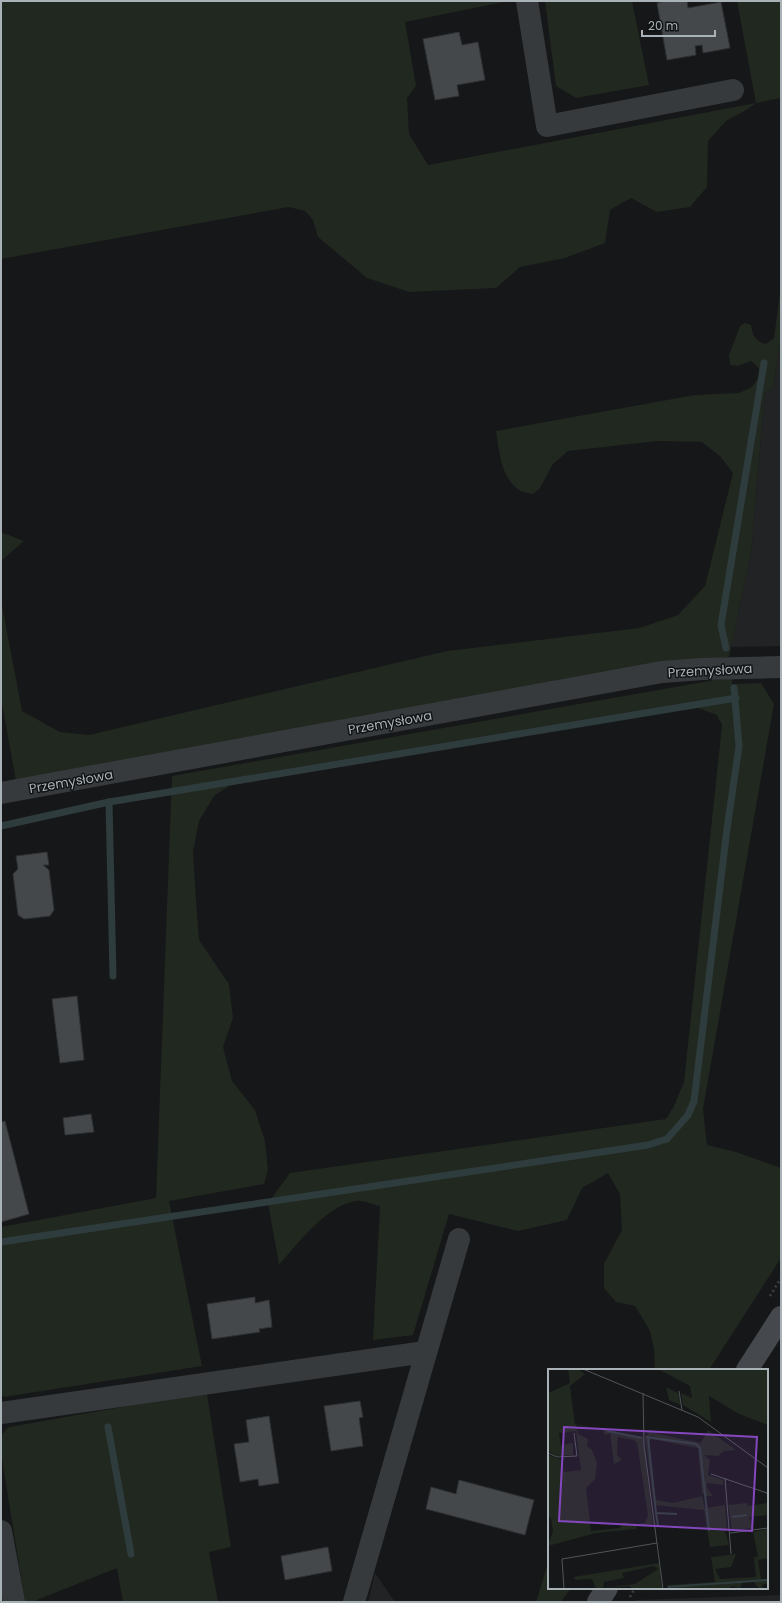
<svg xmlns="http://www.w3.org/2000/svg" width="782" height="1603" font-family="Poppins,sans-serif">
	<style>
		.built { fill: #222325 }
		.green { fill: #212820 }
		.lines { fill: none; stroke-linecap: round; stroke-linejoin: round }
		.stream { stroke: #2e3c3d; stroke-width: 7 }
		.building { fill: #45484b; stroke: #303134 }
		.path { stroke: #3d4144; stroke-width: 2.5; stroke-dasharray: 2 3; stroke-linecap: butt }
		.minor { stroke: #373a3d; stroke-width: 22 }
		.secondary { stroke: #45494d; stroke-width: 22 }
		.labels { text-anchor: middle; stroke-width: 3; stroke-linejoin: round; paint-order: stroke }
		.street-label { font-size: 13px; fill: #a8b2b7; stroke: #111213 }
		.inset-river { fill: none; stroke: #2e3c3d; stroke-width: 2 }
		.inset-road { fill: none; stroke: #505558; stroke-width: 1 }
		.view { fill: #8447bd; fill-opacity: 0.15; stroke: #8447bd; stroke-width: 2 }
		.inset-edge { fill: none; stroke: #a8b2b7; stroke-width: 2 }
	</style>
	<rect width="100%" height="100%" fill="#161718"/>
	<!-- built -->
	<g class="built">
		<polygon points="781,336 781,646 731,647 751,553 765,392 773,390"/>
		<polygon points="375,1573 395,1602 368,1602"/>
		<polygon points="781,1595 781,1602 635,1602 636,1600"/>
	</g>
	<!-- green -->
	<g class="green">
		<polygon points="1,1 509,1 405,22 416,86 407,98 409,134 428,165 756,103 737,1 781,1 781,98 756,103 748,109 726,121 708,141 707,187 690,207 657,212 631,198 610,210 605,243 565,258 520,267 496,288 409,292 367,278 318,237 313,220 305,211 289,207 1,259"/>
		<polygon points="545,1 632,1 649,85 576,98 556,86"/>
		<path d="M781,286v50l-8,54 -8,2 -14,161 -22,104 -113,16 -600,108 -15,-83v-98l21,111 38,21 29,3 358,-84 192,-23 39,-13 27,-29 28,-113 -13,-17 -18,-14 -44,-1 -90,10 -15,13 -13,24 -7,6c-3,-1 -8,-1 -12,-3 -20,-10 -22,-41 -25,-60l199,-36 44,-2 13,-6 7,-10v-9l-8,-7 -13,5 -8,-1 -1,-10 11,-29 5,-3 6,2c2,11 4,16 15,19l8,-6z"/>
		<polygon points="1,532 24,541 1,561"/>
		<path d="M732,677v7l29,-1 13,21 -71,405 4,36 29,7 45,16v90l-72,112h-54l-1,-21 -4,-18 -15,-25 -19,-4 -12,-14v-24l18,-34 -2,-36 -12,-21 -26,15 -15,32 -49,11 -69,-17 -36,121 -40,5 7,-134c-7,-1 -17,-6 -24,-5 -29,4 -59,43 -77,64l-11,-62 22,-30 376,-54 8,-13 10,-24 38,-357 -5,-10 -24,-9 -455,74 -24,16 -15,25 -6,31 2,33 4,55 30,44 4,34 -10,29 9,34 23,29 10,31 3,29 -4,14 -95,17 33,165 -198,31 -3,-2v-168l155,-29 16,-422z"/>
		<path d="M207,1394l24,153 -22,5 9,50h-95l-6,-34 -85,34h-7l-24,-149v-18l8,-8c66,-11 132,-25 198,-33z"/>
		<polygon points="548,1563 549,1563 549,1588 571,1588 561,1602 536,1602"/>
	</g>
	<g class="lines">
		<!-- stream -->
		<g class="stream">
			<polyline points="726,648 721,625 764,363"/>
			<polyline points="109,802 736,698"/>
			<polyline points="1,826 109,802 113,976"/>
			<polyline points="1,1242 648,1145 667,1139 688,1115 694,1101 727,829 739,746 734,688"/>
			<polyline points="108,1427 131,1554"/>
		</g>
	</g>
	<!-- building -->
	<g class="building">
		<polygon points="665,1 687,1 688,8 721,2 730,48 703,53 702,45 695,46 696,55 667,60 657,3"/>
		<polygon points="459,32 462,45 478,42 485,80 457,85 459,96 435,100 423,39"/>
		<polygon points="47,852 49,865 43,865 49,870 54,910 50,916 24,919 18,915 13,874 18,869 16,856"/>
		<polygon points="77,996 84,1060 60,1063 52,999"/>
		<polygon points="91,1114 94,1132 65,1135 63,1118"/>
		<polygon points="5,1121 29,1214 1,1222 1,1122"/>
		<polygon points="255,1297 255,1303 269,1300 272,1327 259,1329 260,1332 212,1339 207,1304 227,1301 228,1300 228,1301"/>
		<polygon points="360,1401 363,1417 359,1418 363,1446 331,1451 324,1406"/>
		<polygon points="269,1416 279,1483 259,1486 258,1479 240,1482 234,1444 249,1442 246,1420"/>
		<polygon points="459,1480 534,1500 525,1535 426,1509 431,1487 456,1494"/>
		<polygon points="328,1547 332,1571 285,1580 281,1556"/>
	</g>
	<g class="lines">
		<!-- path -->
		<g class="path">
			<polyline points="770,1296 781,1278"/>
			<polyline points="630,1597 635,1588"/>
		</g>
		<!-- minor -->
		<g class="minor">
			<polyline points="527,1 547,126 733,90"/>
			<polyline points="1,793 662,672 702,669 781,667"/>
			<polyline points="1,1413 425,1352"/>
			<polyline points="1,1531 14,1602"/>
			<polyline points="354,1602 459,1239"/>
		</g>
		<!-- secondary -->
		<g class="secondary">
			<polyline points="747,1370 781,1317"/>
			<polyline points="598,1602 607,1588"/>
		</g>
	</g>
	<g class="labels">
		<!-- street labels -->
		<g class="street-label">
			<text transform="translate(710 670) rotate(-3)" y="5">Przemysłowa</text>
			<text transform="translate(390 722) rotate(-10)" y="5">Przemysłowa</text>
			<text transform="translate(71 781) rotate(-10)" y="5">Przemysłowa</text>
		</g>
	</g>
	<!-- overview -->
	<g transform="translate(548 1369)">
		<rect width="220" height="220" fill="#161718"/>
		<path d="M20,0h10l7,5 -15,12 5,38 68,13 10,87 -16,2 -1,3 -40,4 -48,13 5,-15 -2,-13 -3,-1v-62l14,5 2,12 17,-2 -5,-39 -17,2 2,12 12,-2v12l-17,1 -8,-5v-58l22,-10zM28,56l28,5 -1,3 3,2 4,-2 4,31 8,-4 -5,-5 1,-18 16,3 3,3 11,72 -3,8 -15,2 -6,-3 -5,6 -28,3 -5,-43 9,-9 2,-16 -5,-13 -5,-4 1,-7 -10,-5zM110,0h110v56l-29,-11 -30,-18 2,26 -28,-17 -2,-12 11,5 -2,-12zM118,18l12,6 3,12 -12,-5zM160,61l28,20 -12,1 -6,5 -14,-1 6,5 -2,15 15,5v5l-16,-2v5l6,8h-7l-4,-3 -4,-45 -47,-9 -3,3 8,58 17,3 29,-7 3,12 20,-3 2,24 -2,2 4,14 -19,2 -6,-37 -50,-5 -9,-68 4,-5 52,11zM199,134l1,3 19,-3 1,12 -19,2 4,11 -21,2 -4,-25zM220,160v29l-10,2 3,19h7v4l-6,2 1,4h-4l-5,-7 -12,1 -2,6 -7,-3 -5,3h-61v-4l48,-3 -4,-25 25,-3 -5,13 -16,2 5,10 36,-2 -2,-20h4l-5,-25zM111,194l3,26h-29l-4,-3 -33,3 -4,-10 -16,1 -3,-3zM106,197l4,3 -23,15 -32,4 1,-6 20,-4 -2,-5z" fill="#212820" fill-rule="evenodd"/>
		<path class="inset-river" d="M59,62l35,7M98,68l50,7 4,4 9,83M100,68l8,76M184,148l15,-2M110,157l-2,-13 21,1M120,218l100,-7"/>
		<path class="inset-road" d="M35,0l115,48 70,51M131,22l3,19M95,24l1,52 19,144M0,84l9,4 20,-1 -3,-23M163,105l56,19 1,4M177,109l6,76M182,164l38,-5M16,220l-2,-30 95,-16"/>
		<path class="view" d="M16,58l193,10 -5,94 -193,-10z"/>
		<rect width="220" height="220" class="inset-edge"/>
	</g>
	<!-- border -->
	<rect width="782" height="1603" fill="none" stroke="#a8b2b7" stroke-width="4"/>
	<!-- scale -->
	<path d="M642 30v6h73v-6" fill="none" stroke="#a8b2b7" stroke-width="2"/>
	<text x="648" y="30" font-size="12" fill="#a8b2b7" stroke="#111213" stroke-width="3" paint-order="stroke">20 m</text>
</svg>
